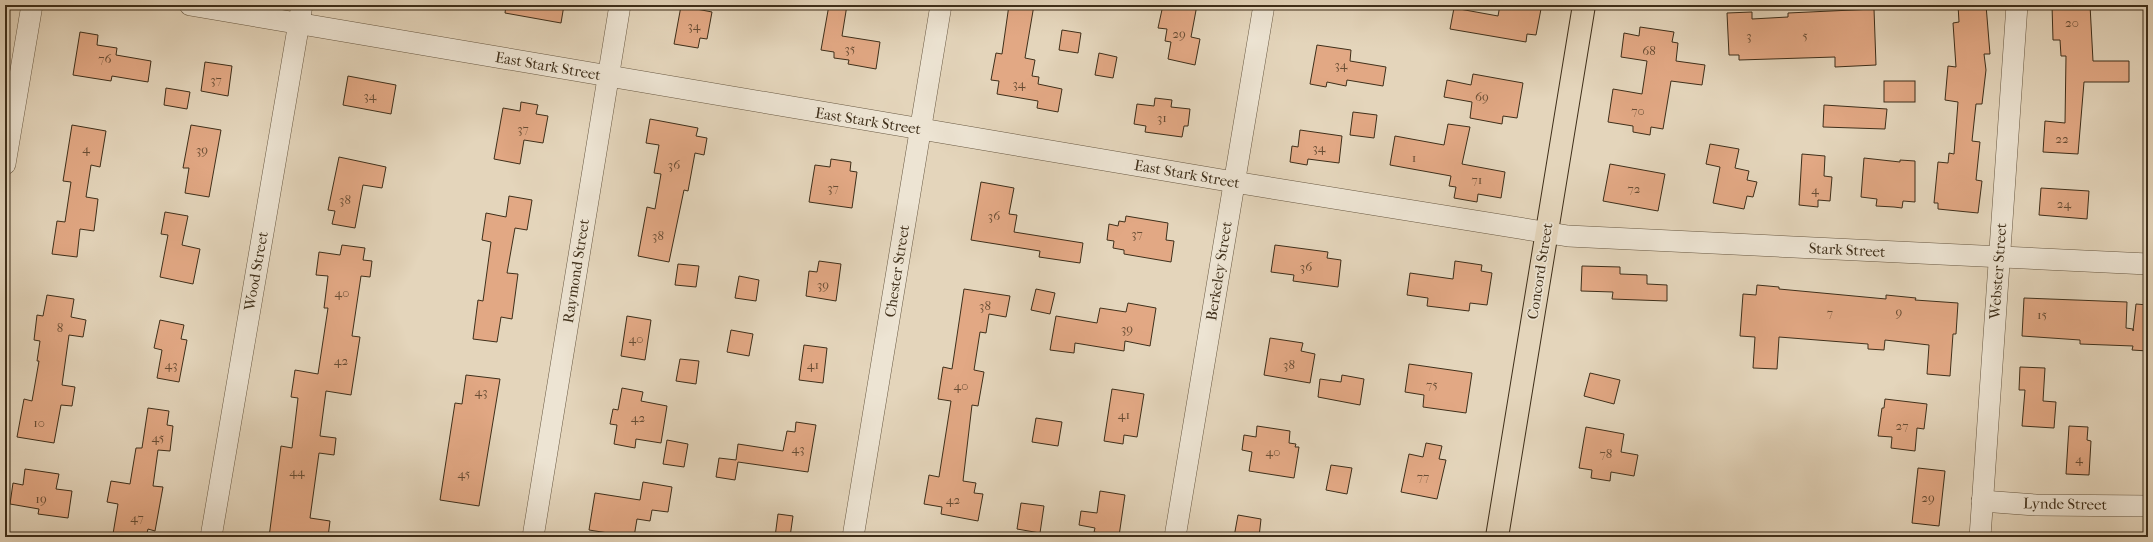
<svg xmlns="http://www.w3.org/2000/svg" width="2153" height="542" font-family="'IM FELL French Canon',serif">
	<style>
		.building { fill: #e2a884; stroke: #3f2f1a }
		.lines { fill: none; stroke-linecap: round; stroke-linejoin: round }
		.minor-casing { stroke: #685842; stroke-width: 22 }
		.major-casing { stroke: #3f2f1a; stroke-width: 24 }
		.minor { stroke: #ede4d3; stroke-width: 21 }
		.major { stroke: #e4d5bb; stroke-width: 22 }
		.labels { text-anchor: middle; stroke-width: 3.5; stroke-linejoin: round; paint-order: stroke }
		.number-label { font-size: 13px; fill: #684d34 }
		.street-label { font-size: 15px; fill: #3f2f1a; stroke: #ede4d3 }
	</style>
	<rect width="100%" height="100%" fill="#e4d5bb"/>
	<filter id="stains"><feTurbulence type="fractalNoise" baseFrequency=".005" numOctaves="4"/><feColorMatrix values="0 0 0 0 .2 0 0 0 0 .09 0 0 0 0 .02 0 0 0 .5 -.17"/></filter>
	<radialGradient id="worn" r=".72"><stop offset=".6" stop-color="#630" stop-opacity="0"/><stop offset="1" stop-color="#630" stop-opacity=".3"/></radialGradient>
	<!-- building -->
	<g class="building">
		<polygon points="506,5 564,5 561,23 505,13"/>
		<polygon points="829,5 847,5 842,36 880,42 876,69 848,64 849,60 834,58 834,52 821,50"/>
		<polygon points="1009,5 1034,5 1025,58 1035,60 1032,76 1039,77 1038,84 1062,89 1058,112 1037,108 1038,101 997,94 999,81 991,80 996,53 1002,54"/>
		<polygon points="1163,5 1197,5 1191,37 1200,39 1195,65 1168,59 1171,42 1165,41 1167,29 1158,28"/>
		<polygon points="1500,5 1531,5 1531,7 1541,9 1536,35 1527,34 1526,42 1450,29 1454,8 1498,16"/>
		<polygon points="1958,5 1986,5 1990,54 1984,54 1986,70 1982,104 1976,104 1972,141 1980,142 1976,180 1982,181 1978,213 1938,209 1938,203 1934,203 1938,162 1948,163 1949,153 1954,154 1958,102 1945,100 1948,66 1956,67 1953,23 1959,22"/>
		<polygon points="2052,5 2090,5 2093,61 2129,61 2129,82 2084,82 2078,154 2043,152 2045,121 2065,123 2066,56 2061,56 2060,40 2053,40"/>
		<polygon points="681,6 712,12 707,39 700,38 698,48 674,44"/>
		<polygon points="1874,9 1876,65 1835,67 1835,57 1739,60 1739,55 1729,55 1727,13 1752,12 1752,19 1788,17 1788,13"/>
		<polygon points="1640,27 1674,32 1672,42 1678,43 1676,61 1705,65 1702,85 1671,81 1663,129 1651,127 1650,135 1633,132 1633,126 1608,122 1613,89 1642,94 1647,61 1621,57 1624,33 1639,36"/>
		<polygon points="1062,30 1081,33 1078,53 1059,50"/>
		<polygon points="80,32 98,35 97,45 117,48 116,55 151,61 148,82 112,76 111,81 73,75"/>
		<polygon points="1317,45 1351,50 1350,61 1386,67 1383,86 1347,80 1346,86 1327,82 1326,87 1310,84"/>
		<polygon points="1099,53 1117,57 1113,78 1095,75"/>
		<polygon points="205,62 232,66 228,96 201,91"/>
		<polygon points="1473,74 1523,83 1517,118 1503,116 1502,124 1470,118 1472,102 1444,97 1447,80 1471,85"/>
		<polygon points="348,76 396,85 391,114 343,105"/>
		<rect x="1884" y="81" width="31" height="21"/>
		<polygon points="166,88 190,92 187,109 164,105"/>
		<polygon points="1155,98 1172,100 1171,107 1190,109 1188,126 1184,126 1182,137 1145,132 1146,126 1134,124 1137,104 1154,106"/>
		<polygon points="521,102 538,105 536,114 548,116 543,143 524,140 520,164 494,159 503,108 520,111"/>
		<polygon points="1824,105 1887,109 1885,129 1823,127"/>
		<polygon points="1353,112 1377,115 1374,138 1350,135"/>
		<polygon points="650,119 698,128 696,136 707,138 704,155 695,153 688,191 684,190 669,262 638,256 647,207 655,209 661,174 654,173 659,145 646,143"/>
		<polygon points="1448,124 1470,127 1462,164 1505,172 1501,198 1478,194 1477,202 1454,198 1456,187 1449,186 1451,176 1390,165 1395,136 1444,145"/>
		<polygon points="72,125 106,131 100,167 91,165 86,197 98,199 94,231 80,229 77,257 52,254 57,221 65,222 71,182 63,181"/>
		<polygon points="191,125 221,130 209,197 185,193 189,168 183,168"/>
		<polygon points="1300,130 1342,136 1339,163 1308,159 1307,165 1290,162 1292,146 1298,147"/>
		<polygon points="1710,144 1739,149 1735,168 1749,171 1747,180 1757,182 1753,197 1747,196 1744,209 1713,203 1720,167 1706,164"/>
		<polygon points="1802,154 1825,156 1824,176 1832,177 1830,201 1818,200 1818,207 1799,205"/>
		<polygon points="339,157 386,167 382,188 363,185 355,228 332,224 335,211 328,210"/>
		<polygon points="1864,158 1900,162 1900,160 1915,161 1915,202 1903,201 1902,208 1894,207 1876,206 1877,199 1861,197"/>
		<polygon points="831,159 851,162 850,171 857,172 852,208 809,202 815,165 830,167"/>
		<polygon points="1610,164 1665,174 1658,211 1603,201"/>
		<polygon points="981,182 1014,188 1009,214 1017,215 1014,232 1083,243 1080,263 1039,257 1040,251 971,240"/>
		<polygon points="2041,188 2089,191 2087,219 2039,215"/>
		<polygon points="509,196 532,200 527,230 515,228 507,273 518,274 512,319 501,317 497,342 473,339 478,300 483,301 491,242 482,240 486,213 506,217"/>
		<polygon points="165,212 188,216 182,245 200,249 193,284 160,277 168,235 161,234"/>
		<polygon points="1126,216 1168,223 1166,240 1174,241 1171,262 1124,254 1124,250 1113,248 1114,241 1107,240 1109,224 1118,226 1119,221 1125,222"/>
		<polygon points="342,245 365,248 363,260 372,261 370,277 361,276 352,336 360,337 351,395 326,391 320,436 336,438 334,455 319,453 310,518 330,521 328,537 269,537 281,446 292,448 298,398 291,397 295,370 318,374 328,308 324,308 328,276 316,275 319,252 340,255"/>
		<polygon points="1275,245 1328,252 1327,258 1341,260 1338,287 1293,281 1294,275 1271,272"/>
		<polygon points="819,261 841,264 836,301 806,296 809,271 817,272"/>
		<polygon points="1455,261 1482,265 1481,271 1492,273 1487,305 1470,303 1469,311 1427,306 1428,298 1407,295 1410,273 1453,279"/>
		<polygon points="678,264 699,266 696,287 675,285"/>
		<polygon points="1582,266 1620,267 1620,274 1647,275 1647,284 1667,285 1667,301 1612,299 1613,292 1581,291"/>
		<polygon points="739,276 759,280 756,301 735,298"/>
		<polygon points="1757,285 1779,287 1779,289 1886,299 1886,295 1916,298 1915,300 1958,303 1956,334 1953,334 1950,376 1927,374 1929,345 1885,340 1884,350 1868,349 1868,344 1779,337 1777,369 1753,368 1755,337 1740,336 1743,294 1756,295"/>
		<polygon points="964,289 1010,296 1006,317 989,314 986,333 980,332 974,370 984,372 978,406 972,405 963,481 976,483 974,493 983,494 978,521 941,514 942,507 924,504 929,475 939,477 951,401 938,399 943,367 952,369"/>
		<polygon points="1036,289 1055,293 1050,314 1031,310"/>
		<polygon points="47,295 74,299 71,317 86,320 83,337 69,335 62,385 75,387 72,406 61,405 54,443 17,437 24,399 32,401 39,361 37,361 40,341 34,340 37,315 43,316"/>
		<polygon points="2024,298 2127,302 2126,328 2133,329 2133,331 2136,304 2148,305 2148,351 2132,350 2133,346 2080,344 2080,340 2022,336"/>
		<polygon points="1128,303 1156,308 1150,346 1125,341 1124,351 1075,343 1074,353 1050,350 1056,316 1097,323 1100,308 1126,312"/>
		<polygon points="627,316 651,320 645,360 621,356"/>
		<polygon points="160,320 184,325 181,339 187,340 179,382 157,378 162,350 154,348"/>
		<polygon points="731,330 753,334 749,356 727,352"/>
		<polygon points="1270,338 1303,343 1301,351 1315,354 1310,383 1264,375"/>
		<polygon points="804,345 827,348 823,383 799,380"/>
		<polygon points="680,359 699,361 696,384 676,381"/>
		<polygon points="1409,364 1472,373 1466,413 1423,407 1424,395 1405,392"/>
		<polygon points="2020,367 2045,368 2043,401 2056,402 2054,428 2022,426 2025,390 2019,390"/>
		<polygon points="1590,373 1620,380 1614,404 1584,396"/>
		<polygon points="466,375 500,379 479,506 440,500 455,403 462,404"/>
		<polygon points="1342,375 1364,379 1360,405 1318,397 1320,379 1341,382"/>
		<polygon points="622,388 643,392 641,401 667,406 661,443 636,439 635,448 614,444 617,425 610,424 613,409 618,410"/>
		<polygon points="1112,389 1144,394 1137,437 1124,435 1123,444 1104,441"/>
		<polygon points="1885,399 1927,404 1924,429 1917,428 1915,451 1891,448 1892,437 1878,436 1882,408 1884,408"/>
		<polygon points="148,408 169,411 167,425 173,426 170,451 158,450 153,486 163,487 155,531 148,529 146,537 131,537 113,534 118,504 107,502 111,481 130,484 136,448 142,448"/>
		<polygon points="1036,418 1062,422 1058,446 1032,442"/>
		<polygon points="796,422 816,425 808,472 738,462 735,480 716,477 719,458 736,460 738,444 783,451 787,431 795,432"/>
		<polygon points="1257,426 1290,431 1289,443 1296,444 1295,447 1299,447 1294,478 1249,471 1252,452 1242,450 1244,435 1256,437"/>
		<polygon points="2069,426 2088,427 2087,440 2091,441 2089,475 2066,474"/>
		<polygon points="1586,427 1624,434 1621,452 1638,455 1634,476 1611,472 1610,481 1591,478 1592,470 1579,468"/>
		<polygon points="667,440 688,444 684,467 663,464"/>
		<polygon points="1426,443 1442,446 1439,459 1446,460 1437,499 1401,492 1409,454 1423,457"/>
		<polygon points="1331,465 1352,468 1347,494 1326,490"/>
		<polygon points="1918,468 1945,471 1939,526 1912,523"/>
		<polygon points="25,469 59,474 56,489 72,491 68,518 38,514 39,509 10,504 13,483 23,485"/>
		<polygon points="643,482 672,487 668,512 652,510 650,521 637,519 634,537 589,530 595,493 640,500"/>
		<polygon points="1100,491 1125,495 1119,536 1094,532 1095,528 1079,525 1081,511 1097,513"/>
		<polygon points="1021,503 1044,506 1040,533 1017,529"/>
		<polygon points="778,514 793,516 790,537 775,537"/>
		<polygon points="1238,515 1261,519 1259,537 1234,537"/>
	</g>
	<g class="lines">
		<!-- minor casing -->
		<g class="minor-casing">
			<g id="minor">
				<polyline points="190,5 1234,182 1568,236 2148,264"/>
				<polyline points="5,164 32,5"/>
				<polyline points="1982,501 2036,505 2148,506"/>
				<polyline points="211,537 302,5"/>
				<polyline points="533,537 620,5"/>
				<polyline points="853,537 941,5"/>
				<polyline points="1175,537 1264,5"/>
				<polyline points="1980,537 2017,5"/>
			</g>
		</g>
		<!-- major casing -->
		<g class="major-casing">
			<polyline id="major" points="1497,537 1584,5"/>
		</g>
		<!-- minor -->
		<use href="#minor" class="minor"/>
		<!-- major -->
		<use href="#major" class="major"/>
	</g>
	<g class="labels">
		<!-- number labels -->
		<g class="number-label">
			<text x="2072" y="27">20</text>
			<text x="694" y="30">34</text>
			<text x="1179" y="38">29</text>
			<text x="1749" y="40">3</text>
			<text x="1805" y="40">5</text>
			<text x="850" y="53">35</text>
			<text x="1649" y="55">68</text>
			<text x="105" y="63">76</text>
			<text x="1341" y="69">34</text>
			<text x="216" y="84">37</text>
			<text x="1019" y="88">34</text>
			<text x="370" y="100">34</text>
			<text x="1482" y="101">69</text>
			<text x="1638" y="115">70</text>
			<text x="1162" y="122">31</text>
			<text x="523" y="133">37</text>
			<text x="2062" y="143">22</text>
			<text x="1319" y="152">34</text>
			<text x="86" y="153">4</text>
			<text x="202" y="154">39</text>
			<text x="1414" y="162">1</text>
			<text x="674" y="169">36</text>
			<text x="1477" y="184">71</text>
			<text x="833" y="192">37</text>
			<text x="1634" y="193">72</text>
			<text x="1815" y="194">4</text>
			<text x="345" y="204">38</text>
			<text x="2064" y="208">24</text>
			<text x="994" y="220">36</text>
			<text x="1137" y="238">37</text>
			<text x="658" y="240">38</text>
			<text x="1306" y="271">36</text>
			<text x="823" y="289">39</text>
			<text x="342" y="297">40</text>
			<text x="985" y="310">38</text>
			<text x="1899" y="316">9</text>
			<text x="1830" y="317">7</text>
			<text x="2042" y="319">15</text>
			<text x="60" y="332">8</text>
			<text x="1127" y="333">39</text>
			<text x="636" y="343">40</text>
			<text x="341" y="365">42</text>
			<text x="171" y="369">43</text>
			<text x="813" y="369">41</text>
			<text x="1289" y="369">38</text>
			<text x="1432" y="389">75</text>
			<text x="961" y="390">40</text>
			<text x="481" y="396">43</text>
			<text x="1124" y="419">41</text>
			<text x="638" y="422">42</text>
			<text x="39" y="427">10</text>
			<text x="1902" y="430">27</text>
			<text x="158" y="442">45</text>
			<text x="798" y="453">43</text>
			<text x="1273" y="456">40</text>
			<text x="1606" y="458">78</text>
			<text x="2079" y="463">4</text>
			<text x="297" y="476">44</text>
			<text x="464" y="478">45</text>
			<text x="1423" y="481">77</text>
			<text x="1928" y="502">29</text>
			<text x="41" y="503">19</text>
			<text x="953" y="504">42</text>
			<text x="137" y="522">47</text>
		</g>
		<!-- street labels -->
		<g class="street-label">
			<text transform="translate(548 66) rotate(10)" y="5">East Stark Street</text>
			<text transform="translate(868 121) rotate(9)" y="5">East Stark Street</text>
			<text transform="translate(1187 174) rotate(10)" y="5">East Stark Street</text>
			<text transform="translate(1847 250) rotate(3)" y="5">Stark Street</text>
			<text transform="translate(256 271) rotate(-80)" y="5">Wood Street</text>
			<text transform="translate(576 271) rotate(-81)" y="5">Raymond Street</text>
			<text transform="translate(897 271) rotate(-81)" y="5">Chester Street</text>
			<text transform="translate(1219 271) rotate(-81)" y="5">Berkeley Street</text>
			<text transform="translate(1540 271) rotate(-81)" y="5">Concord Street</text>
			<text transform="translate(1998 271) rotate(-86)" y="5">Webster Street</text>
			<text transform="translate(2065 504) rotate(1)" y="5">Lynde Street</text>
		</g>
	</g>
	<!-- margin -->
	<rect width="2153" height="542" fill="none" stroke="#e4d5bb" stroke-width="20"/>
	<rect x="6" y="6" width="2141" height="530" fill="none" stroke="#3f2f1a" stroke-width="2"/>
	<rect x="10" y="10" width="2133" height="522" fill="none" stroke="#3f2f1a"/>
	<rect width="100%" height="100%" filter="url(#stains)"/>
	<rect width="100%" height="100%" fill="url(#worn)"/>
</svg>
